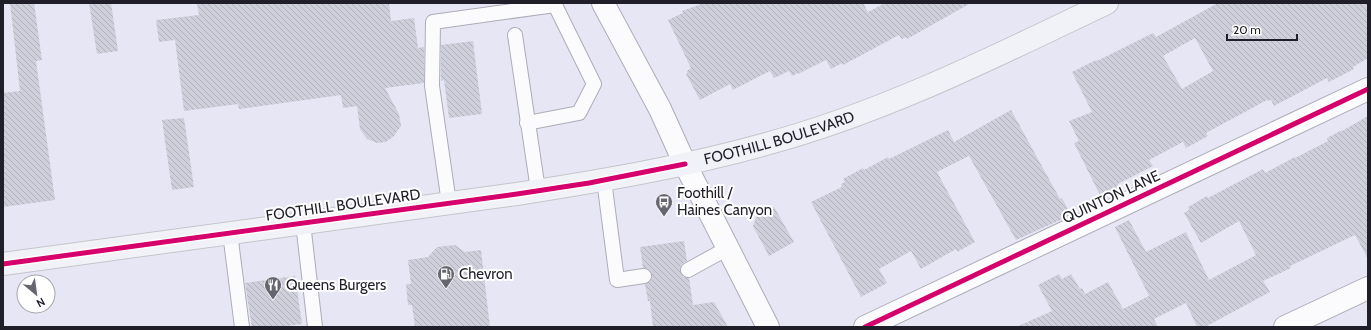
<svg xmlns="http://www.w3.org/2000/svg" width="1371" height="330" font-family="Cabin,sans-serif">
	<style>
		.building { fill: url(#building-back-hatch); fill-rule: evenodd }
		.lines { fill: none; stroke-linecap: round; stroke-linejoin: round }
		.service-casing { stroke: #adacb7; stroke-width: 16 }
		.minor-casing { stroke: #adacb7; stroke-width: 24 }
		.tertiary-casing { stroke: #adacb7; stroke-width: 24 }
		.primary-casing { stroke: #c5c5cc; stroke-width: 24 }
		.service { stroke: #fbfbfe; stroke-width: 14 }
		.minor { stroke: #fbfbfe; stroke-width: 22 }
		.tertiary { stroke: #fbfbfe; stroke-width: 22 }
		.primary { stroke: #f1f1f8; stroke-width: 22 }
		.cycleway-casing { stroke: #fff; stroke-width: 8 }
		.cycleway { stroke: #d6006c; stroke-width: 5 }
		.labels { text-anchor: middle; stroke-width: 4; stroke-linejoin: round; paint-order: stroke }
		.street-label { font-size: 15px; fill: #201f29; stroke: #fff }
		.poi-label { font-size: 15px; fill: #201f29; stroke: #fff; text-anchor: start }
	</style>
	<defs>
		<pattern id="building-back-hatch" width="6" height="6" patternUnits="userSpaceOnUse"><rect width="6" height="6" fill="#cfcfdb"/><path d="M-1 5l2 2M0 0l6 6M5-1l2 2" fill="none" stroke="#b1b1bc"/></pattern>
	</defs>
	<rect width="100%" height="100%" fill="#e7e6f5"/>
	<!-- building -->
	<g class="building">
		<polygon points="10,3 34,3 42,60 36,61 55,200 3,207 3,93 20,91"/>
		<polygon points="89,3 111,3 118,51 97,54"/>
		<polygon points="197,3 389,3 391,21 414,18 418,48 424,47 424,83 385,88 399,114 401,126 394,136 386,142 377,143 367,139 360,129 357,106 343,108 341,95 239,109 238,104 184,111 175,40 159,42 156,20 199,15"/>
		<polygon points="704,3 863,3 868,12 885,3 971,3 907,39 906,37 902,39 899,35 843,65 842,63 831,69 826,60 798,74 798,73 792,76 789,71 774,78 770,71 733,90 730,84 700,100 686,74 687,73 687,71 691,68 668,20 683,13 682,11"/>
		<path d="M1218,3h150v55l-15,9 1,2 -25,13 -2,-4 -53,28 -3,-6 -3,1 -1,-1 -61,33 2,3 -22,12 -3,-6 -34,18 4,6 -35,18 3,6 -19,9 -28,-56 5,-2 -10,-20 23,-9 -20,-40 24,-12 1,1 56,-28 3,4zM1195,38l18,33 -31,18 -19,-33z"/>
		<polygon points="473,41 482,114 449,118 444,80 441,81 441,45"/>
		<polygon points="1011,110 1060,199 1062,198 1071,215 1016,240 969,156 937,172 975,242 957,252 956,249 921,269 911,251 879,269 887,283 861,297 811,202 842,187 841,184 845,182 843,179 863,168 864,170 888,157 889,159 948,130 954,142"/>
		<polygon points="1368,116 1368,259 1355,235 1290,266 1291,268 1263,281 1270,292 1205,327 1197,327 1186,303 1154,319 1158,327 1016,327 1052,311 1038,285 1059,274 1062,279 1071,274 1080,289 1082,288 1085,294 1108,282 1123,309 1149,296 1115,227 1129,220 1146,252 1186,232 1209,280 1256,255 1239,221 1201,243 1184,213 1189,210 1188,207 1207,196 1208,198 1263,169 1265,173 1295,157 1295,158 1328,141 1327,138 1342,130 1342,131"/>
		<polygon points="184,118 194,187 172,190 162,120"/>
		<polygon points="774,207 794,242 769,256 753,226 756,217"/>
		<polygon points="684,241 687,261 681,265 680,270 683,277 689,278 693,305 714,302 728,327 653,327 650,301 648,301 645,284 652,279 652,274 650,270 643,268 640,247"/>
		<polygon points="455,245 465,252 481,250 490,327 415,327 412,305 408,305 406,284 411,284 408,260 428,257 437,247"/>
		<polygon points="295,276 302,324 279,327 252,327 245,283"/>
	</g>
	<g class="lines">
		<!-- service casing -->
		<g class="service-casing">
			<g id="service">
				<polyline points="515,35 538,190"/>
				<polyline points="604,180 617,280 644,276"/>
				<polyline points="449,203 432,86 433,22 555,5 594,84 579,113 527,123"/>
				<polyline points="303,223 315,327"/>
				<polyline points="230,233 242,327"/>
				<polyline points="688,270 728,248"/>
			</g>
		</g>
		<!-- minor casing -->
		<g class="minor-casing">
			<g id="minor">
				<polyline points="603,3 660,109 685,164"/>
				<polyline points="865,327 1368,89"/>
				<polyline points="1285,327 1368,288"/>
			</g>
		</g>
		<!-- tertiary casing -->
		<g class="tertiary-casing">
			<polyline id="tertiary" points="685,164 768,327"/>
		</g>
		<!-- primary casing -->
		<g class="primary-casing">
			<g id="primary">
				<path id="s1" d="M3,264l514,-70c83,-13 167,-27 249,-50 119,-32 230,-88 341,-141"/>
			</g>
		</g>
		<!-- service -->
		<use href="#service" class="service"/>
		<!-- minor -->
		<use href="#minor" class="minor"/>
		<!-- tertiary -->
		<use href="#tertiary" class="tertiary"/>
		<!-- primary -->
		<use href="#primary" class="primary"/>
		<!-- cycleway casing -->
		<g class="cycleway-casing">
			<g id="cycleway">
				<polyline points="3,264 517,194 589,183 685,164"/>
				<polyline points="865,327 1368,89"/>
			</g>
		</g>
		<!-- cycleway -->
		<use href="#cycleway" class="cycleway"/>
	</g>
	<!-- icons -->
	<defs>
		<g id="bus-pin" transform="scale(0.9)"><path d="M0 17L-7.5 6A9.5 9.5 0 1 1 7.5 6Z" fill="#666570" stroke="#fff"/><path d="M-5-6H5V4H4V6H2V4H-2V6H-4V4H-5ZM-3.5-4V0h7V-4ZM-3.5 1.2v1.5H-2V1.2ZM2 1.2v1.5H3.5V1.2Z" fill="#fff"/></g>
		<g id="fuel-pin" transform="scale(0.9)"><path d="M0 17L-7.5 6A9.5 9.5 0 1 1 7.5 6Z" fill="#666570" stroke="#fff"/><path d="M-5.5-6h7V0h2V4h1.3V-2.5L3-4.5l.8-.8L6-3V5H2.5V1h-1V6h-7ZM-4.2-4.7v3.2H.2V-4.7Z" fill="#fff"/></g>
		<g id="restaurant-pin" transform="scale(0.9)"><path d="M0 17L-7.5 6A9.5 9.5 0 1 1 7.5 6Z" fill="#666570" stroke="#fff"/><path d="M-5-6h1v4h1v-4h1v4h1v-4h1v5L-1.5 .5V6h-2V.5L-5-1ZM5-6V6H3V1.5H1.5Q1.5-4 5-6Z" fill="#fff"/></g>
	</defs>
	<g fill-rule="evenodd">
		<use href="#bus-pin" x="664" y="202"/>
		<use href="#fuel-pin" x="446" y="274"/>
		<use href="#restaurant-pin" x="273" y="285"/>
	</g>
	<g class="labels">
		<!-- street labels -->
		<g class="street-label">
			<text dy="5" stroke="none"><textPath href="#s1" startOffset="787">FOOTHILL BOULEVARD</textPath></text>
			<text transform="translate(1111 197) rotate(-25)" y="5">QUINTON LANE</text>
			<text transform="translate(343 205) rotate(-8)" y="5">FOOTHILL BOULEVARD</text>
		</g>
		<!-- poi labels -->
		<g class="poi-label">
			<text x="677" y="198">Foothill /<tspan x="677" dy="17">Haines Canyon</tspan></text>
			<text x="459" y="279">Chevron</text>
			<text x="286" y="290">Queens Burgers</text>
		</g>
	</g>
	<!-- border -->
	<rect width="1371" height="330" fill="none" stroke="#201f29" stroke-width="8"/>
	<!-- north arrow -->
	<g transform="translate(36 294) rotate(151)"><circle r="19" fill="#ffffff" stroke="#a6a5a9"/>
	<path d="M0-3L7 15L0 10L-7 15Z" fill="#666570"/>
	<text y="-6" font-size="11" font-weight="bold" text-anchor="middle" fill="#201f29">N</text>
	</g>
	<!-- scale -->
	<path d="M1227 34v6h70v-6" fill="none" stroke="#201f29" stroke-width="2"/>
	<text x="1233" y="34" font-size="12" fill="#201f29" stroke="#ffffff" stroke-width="3" paint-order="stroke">20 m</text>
</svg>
